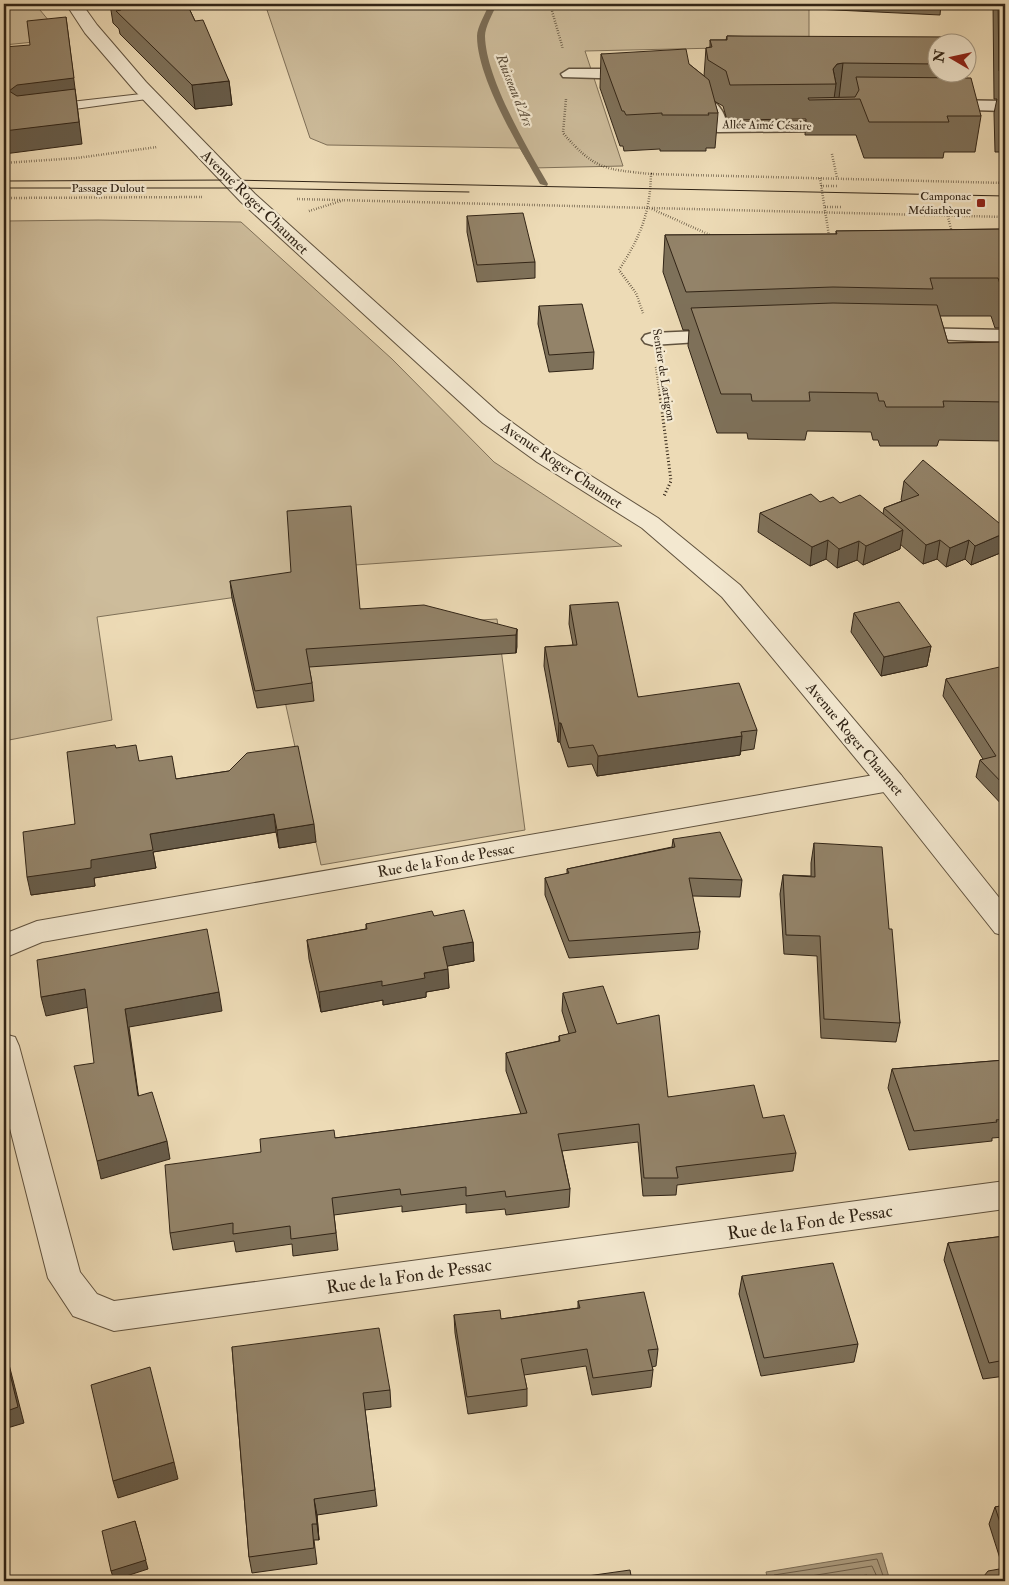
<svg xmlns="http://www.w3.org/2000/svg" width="1009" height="1585" font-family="'IM FELL Double Pica',serif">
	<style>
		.green { fill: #cdbc9b; stroke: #7f7058 }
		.water { fill: #ad9d80; stroke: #7b6d56 }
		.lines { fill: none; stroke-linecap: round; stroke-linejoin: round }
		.shore { stroke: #6f604b; stroke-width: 1 }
		.stream { fill: #7b6d56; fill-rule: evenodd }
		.service-casing { stroke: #60523e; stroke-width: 2 }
		.pedestrian-casing { stroke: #60523e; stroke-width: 3 }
		.minor-casing { stroke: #60523e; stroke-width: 2 }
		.tertiary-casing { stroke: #60523e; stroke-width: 2 }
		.path-far1 { stroke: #312416; stroke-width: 2.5; stroke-dasharray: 0.5 2; stroke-linecap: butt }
		.path { stroke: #312416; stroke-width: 3; stroke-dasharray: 1 2.5; stroke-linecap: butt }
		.service { fill: #f3e8d0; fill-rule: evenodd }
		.pedestrian { fill: #f3e8d0; fill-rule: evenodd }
		.minor { fill: #f3e8d0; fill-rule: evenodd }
		.tertiary { fill: #f3e8d0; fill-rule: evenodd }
		.tram { stroke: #312416; stroke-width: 1 }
		.wall { fill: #7e715a; stroke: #312416; fill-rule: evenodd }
		.shaded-wall { fill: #675c4a; stroke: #312416 }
		.building { fill: #938369; stroke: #312416 }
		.poi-dot { fill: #8f2418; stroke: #f3e8d0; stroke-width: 2 }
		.labels { text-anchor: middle; stroke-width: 4.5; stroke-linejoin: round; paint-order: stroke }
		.far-street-label { font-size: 12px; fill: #312416; stroke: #f3e8d0 }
		.far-poi-label { font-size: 12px; fill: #312416; stroke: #f3e8d0; text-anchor: end }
		.far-water-label { font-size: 14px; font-style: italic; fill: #5c4e3b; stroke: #f3e8d0 }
		.street-label { font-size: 15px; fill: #312416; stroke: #f3e8d0 }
		.near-street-label { font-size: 18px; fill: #312416; stroke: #f3e8d0 }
	</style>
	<rect width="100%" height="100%" fill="#eddbb6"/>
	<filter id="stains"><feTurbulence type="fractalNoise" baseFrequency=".004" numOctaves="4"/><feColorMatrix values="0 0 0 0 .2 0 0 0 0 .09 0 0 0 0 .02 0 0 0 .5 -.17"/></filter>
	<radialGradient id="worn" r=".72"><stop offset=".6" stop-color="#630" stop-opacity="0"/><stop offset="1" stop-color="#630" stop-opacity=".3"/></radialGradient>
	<!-- green -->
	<g class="green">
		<polygon points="4,4 35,4 64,39 4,45"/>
		<polygon points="265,4 809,4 809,46 585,51 623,166 532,168 520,148 327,145 310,138"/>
		<polygon points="98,220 241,222 392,359 494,462 622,546 327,567 272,592 97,617 112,720 4,741 4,221"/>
		<polygon points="497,619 525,830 321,865 279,674 480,620"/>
	</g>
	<!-- water -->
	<polygon class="water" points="882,1553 890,1581 768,1581 766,1572"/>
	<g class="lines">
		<!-- shore -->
		<g class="shore">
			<polyline points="773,1581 774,1575 877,1559 885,1581"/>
			<polyline points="780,1581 872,1566 879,1581"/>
			<polyline points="825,1581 867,1575 871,1581"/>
		</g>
		<!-- stream -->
		<path class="stream" d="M489,4h8c-4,9 -12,23 -12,32 1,43 42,111 63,148l-1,2 -7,-2c-21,-37 -63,-106 -63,-148 0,-9 9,-23 12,-32z"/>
		<!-- service casing -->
		<g class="service-casing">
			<polygon id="service" points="150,93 156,96 154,98 53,112 47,108 53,104"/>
		</g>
		<!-- pedestrian casing -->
		<g class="pedestrian-casing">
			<g id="pedestrian">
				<polygon points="569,69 634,69 642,74 634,79 563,77 561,74"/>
				<path d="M696,92c14,4 28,15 30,30l114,-1 6,1 3,4 -3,4 -6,1 -122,1 -6,-1 -4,-17 -20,-17 2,-4z"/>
				<polygon points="945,100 1005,101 1005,111 939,109 937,105 939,101"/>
				<polygon points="913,328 1005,330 1005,342 906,338 903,334 906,330"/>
				<polygon points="723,330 730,332 733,336 730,340 652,345 645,343 642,339 645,335 652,333"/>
			</g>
		</g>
		<!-- minor casing -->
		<g class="minor-casing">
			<g id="minor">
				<polygon points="891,772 901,775 905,782 901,789 42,942 4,958 4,934 37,921"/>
				<polygon points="4,1034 15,1037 19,1046 80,1272 97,1294 114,1301 1005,1181 1005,1209 114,1331 73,1316 48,1278 4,1105"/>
			</g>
		</g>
		<!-- tertiary casing -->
		<g class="tertiary-casing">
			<polygon id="tertiary" points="66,4 82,4 97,25 146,82 255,194 499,413 553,452 658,518 740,585 901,775 1005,905 1005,936 995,933 881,789 722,597 642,528 537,462 483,423 241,202 134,90 85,33"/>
		</g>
		<!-- path-far1 -->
		<g class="path-far1">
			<polyline points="550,4 563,49"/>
			<path d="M566,99l-3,34c32,37 41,36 88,41 -1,40 -11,63 -32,96l17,23 7,20"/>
			<polyline points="832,154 837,178"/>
			<polyline points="4,163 77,158 157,147"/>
			<polyline points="651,174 1005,183"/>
			<polyline points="820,178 829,236"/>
			<polyline points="821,186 838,186"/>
			<polyline points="4,198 203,197"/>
			<polyline points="297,199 1005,217"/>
			<polyline points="825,207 841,207"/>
			<polyline points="652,209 710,235"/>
			<polyline points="946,209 952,233"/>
			<polyline points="309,211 341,201"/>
			<polyline points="656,367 660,396"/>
		</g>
		<!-- path -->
		<polyline class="path" points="660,395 671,481 664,496"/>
		<!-- service -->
		<use href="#service" class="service"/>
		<!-- pedestrian -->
		<use href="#pedestrian" class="pedestrian"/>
		<!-- minor -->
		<use href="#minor" class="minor"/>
		<!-- tertiary -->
		<use href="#tertiary" class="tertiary"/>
		<!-- tram -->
		<g class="tram">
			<polyline points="4,181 230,180 1005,196"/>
			<polyline points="4,188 239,188 469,192"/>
		</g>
	</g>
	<!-- wall -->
	<g class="wall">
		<polygon points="110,4 187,4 195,21 229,81 232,105 195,109 120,34 119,29 113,23"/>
		<polygon points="794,4 941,4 940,15 794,8"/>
		<polygon points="993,4 1005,4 1005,152 995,152 994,113 997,99 994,99"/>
		<polygon points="727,36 936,42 936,72 966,72 965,78 981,116 975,152 944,152 943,158 864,158 856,135 805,135 806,119 727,120 723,106 714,101 718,113 715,148 706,148 706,151 660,151 660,149 624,151 623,146 620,146 600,88 601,54 689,64 704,76 706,48 710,47 710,40 726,40"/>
		<polygon points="467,216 535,262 535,278 477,282 467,232"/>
		<path d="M1005,229v212l-66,-1 -2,6h-57l-2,-6h-5l-2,-8 -64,-1 -2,9 -57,-1 -1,-6h-30l-29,-87 1,-16h-6l-20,-58 2,-37 171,-1v-3zM940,316h51l4,12h8l-3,14 -52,1z"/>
		<polygon points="539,306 594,352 593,369 549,372 538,324"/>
		<polygon points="904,481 1005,528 1005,551 971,565 965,559 946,567 937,559 923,564 900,544 900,549 863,565 857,560 837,568 826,559 810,566 758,532 760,513 820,502 840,503 883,514 884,508 902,501 901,500"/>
		<polygon points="230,581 360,609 517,629 516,653 309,667 312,683 314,701 257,708 232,598"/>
		<polygon points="570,605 638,697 757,730 754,749 741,751 740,755 597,776 592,764 568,767 560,742 558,742 544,666 545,647 573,645 569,624"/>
		<polygon points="854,613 931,646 927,666 881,676 851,632"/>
		<polygon points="1005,668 1005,808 976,777 980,760 983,759 943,696 946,679"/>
		<polygon points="116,748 139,761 176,779 229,771 316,842 279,848 276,832 153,852 156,868 94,878 95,886 31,895 75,824"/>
		<polygon points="673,839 742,880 740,897 692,896 700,932 698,949 569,958 545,895 545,878 567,874 567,869 672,847"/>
		<polygon points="814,843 889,929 900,1023 896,1042 821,1038 817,956 784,954 780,894 783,875 811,876 811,863"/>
		<polygon points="434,916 473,942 474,961 447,966 449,988 426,992 426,997 383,1005 383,1000 321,1012 309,959 307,940 366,929 366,924"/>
		<polygon points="563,993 617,1024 668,1097 763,1118 796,1153 793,1171 677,1185 676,1195 643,1196 638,1142 562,1151 570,1189 569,1207 506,1215 505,1209 466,1213 466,1204 402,1212 402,1206 334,1215 338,1250 293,1256 292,1244 236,1252 234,1241 173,1250 170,1233 261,1152 335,1138 521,1114 506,1071 506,1053 559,1041 559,1036 569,1034 562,1011"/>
		<polygon points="1005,1060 1005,1137 992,1138 992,1141 909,1150 888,1088 892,1069"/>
		<polygon points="1005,1236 1005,1376 983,1379 944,1260 948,1243"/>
		<polygon points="742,1276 858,1344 854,1362 761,1376 739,1294"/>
		<polygon points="578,1301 658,1349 656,1366 652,1367 653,1370 651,1387 592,1395 586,1366 524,1375 527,1389 527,1406 468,1414 455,1333 454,1315 501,1319 578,1308"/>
		<polygon points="232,1347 390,1390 391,1407 365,1410 377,1506 317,1515 319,1540 314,1540 317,1564 252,1573 249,1557"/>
		<polygon points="1005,1505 1005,1581 1003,1568 989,1524 995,1507"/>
	</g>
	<!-- shaded-wall -->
	<g class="shaded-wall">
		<polygon points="66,17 82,144 4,154 4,131 9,91"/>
		<polygon points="843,63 839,98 834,99 836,84 833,69 837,64"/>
		<polygon points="229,81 232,105 195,109 192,85"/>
		<polygon points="903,530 900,549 863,565 866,546"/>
		<polygon points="1005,533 1005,551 971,565 975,546"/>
		<polygon points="828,540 826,559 810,566 812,547"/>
		<polygon points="940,540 937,559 923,564 926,545"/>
		<polygon points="969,540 965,559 946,567 950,548"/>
		<polygon points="859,541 857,560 837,568 839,549"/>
		<polygon points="517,629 517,647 516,653 516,635"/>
		<polygon points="931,646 927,666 881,676 884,657"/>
		<polygon points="559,723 561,723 560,742 558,742"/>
		<polygon points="742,736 740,755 597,776 598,756"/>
		<polygon points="274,814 276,832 153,852 156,868 94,878 95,886 31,895 27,877 91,860 150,834"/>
		<polygon points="314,824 316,842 279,848 277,830"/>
		<polygon points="473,942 474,961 443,967 443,947"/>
		<polygon points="448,969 449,988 426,992 426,997 383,1005 383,1000 321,1012 319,992"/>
		<polygon points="85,989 89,1007 46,1016 41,997"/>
		<polygon points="219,992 222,1011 129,1027 141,1114 138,1096 125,1009"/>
		<polygon points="167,1141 170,1159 101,1179 97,1161"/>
		<polygon points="4,1345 24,1423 4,1429"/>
		<polygon points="174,1462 178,1479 118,1498 113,1481"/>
		<polygon points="314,1499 317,1515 319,1540 317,1524"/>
		<polygon points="135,1521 148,1569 114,1580 111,1571"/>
	</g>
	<!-- building -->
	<g class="building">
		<polygon points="114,4 187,4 195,21 203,20 229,81 192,85 116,11 121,10"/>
		<polygon points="998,4 1005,4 1005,72 999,71"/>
		<polygon points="66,17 74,78 17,85 9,91 17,96 75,89 79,122 4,131 4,47 30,45 27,21"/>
		<polygon points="727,36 960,37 961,42 936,42 936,64 843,63 837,64 833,69 836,84 730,85 726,71 708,60 706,48 712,47 710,40 727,40"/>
		<polygon points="686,49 689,64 709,80 718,113 708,113 709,115 662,115 662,113 626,115 624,111 622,111 601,54"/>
		<polygon points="856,77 971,78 981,116 947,116 949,122 869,122 860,99 809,100 808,98 855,97 859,90"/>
		<rect x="1000" y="84" width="5" height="39"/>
		<polygon points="523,213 535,262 477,265 467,216"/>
		<polygon points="1005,229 1005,290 1002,290 998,278 930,278 933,289 833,287 686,292 665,235 837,234 836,231"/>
		<polygon points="833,303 937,305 948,343 1005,342 1005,402 943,401 944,407 886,407 884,401 879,401 877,393 809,392 810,401 752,401 751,394 721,394 691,308"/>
		<polygon points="582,304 594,352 549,355 539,306"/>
		<polygon points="923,460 1005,528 1005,533 975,546 969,540 950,548 940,540 926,545 884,508 919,495 904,481"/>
		<polygon points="811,494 820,502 833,497 840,503 860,495 903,530 866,546 859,541 839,549 828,540 812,547 760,513"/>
		<polygon points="351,506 360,609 424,605 517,629 516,635 306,649 312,683 255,691 230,581 291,572 287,511"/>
		<polygon points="618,602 638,697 739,683 757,730 741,732 742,736 598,756 593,745 569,748 561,723 559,723 545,647 577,645 570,605"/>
		<polygon points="899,602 931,646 884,657 854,613"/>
		<polygon points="1004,666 1005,668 1005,786 980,760 996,756 946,679"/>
		<polygon points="115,745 116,748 136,745 139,761 172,756 176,779 229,771 247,753 298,746 314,824 277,830 274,814 150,834 153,850 91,860 91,868 27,877 23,832 75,824 67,752"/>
		<polygon points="720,832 742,880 689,878 700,932 569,941 545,878 569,873 567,869 675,847 673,839"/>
		<polygon points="814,843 882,847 889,929 892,929 900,1023 824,1019 820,936 786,935 783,875 815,877"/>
		<polygon points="464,910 473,942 443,947 448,969 424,973 425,978 382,986 382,981 319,992 307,940 367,929 366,924 432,911 434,916"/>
		<polygon points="207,929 219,992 125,1009 138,1096 152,1092 167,1141 97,1161 74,1066 94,1063 85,989 41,997 37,960"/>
		<polygon points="603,986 617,1024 659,1015 668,1097 754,1085 763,1118 784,1115 796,1153 676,1167 678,1178 644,1178 639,1124 558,1134 570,1189 506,1197 505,1191 466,1196 466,1187 401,1195 400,1189 332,1198 336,1233 291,1239 290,1226 233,1234 233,1223 170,1233 165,1165 261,1152 260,1139 334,1130 335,1138 527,1113 506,1053 560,1041 559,1036 576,1032 563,993"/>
		<polygon points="1005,1060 1005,1119 996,1120 997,1122 914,1131 892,1069"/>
		<polygon points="1005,1236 1005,1360 989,1363 948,1243"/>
		<polygon points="833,1263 858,1344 764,1358 742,1276"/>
		<polygon points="644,1292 658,1349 648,1350 653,1370 593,1378 587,1349 521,1359 527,1389 467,1397 454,1315 500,1310 501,1319 580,1308 578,1301"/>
		<polygon points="379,1328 390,1390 363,1393 375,1490 314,1499 317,1524 312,1524 314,1548 249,1557 232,1347"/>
		<polygon points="4,1349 18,1407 4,1412"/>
		<polygon points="150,1367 174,1462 113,1481 91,1385"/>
		<polygon points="1005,1505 1005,1538 995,1507"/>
		<polygon points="135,1521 146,1560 111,1571 102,1531"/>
		<polygon points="1005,1568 1005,1581 980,1581 988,1571"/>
		<polygon points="630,1570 632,1581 552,1581"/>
	</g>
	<!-- markers -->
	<rect class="poi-dot" x="976" y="198" width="10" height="10" rx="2.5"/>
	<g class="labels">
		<!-- far-street labels -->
		<g class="far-street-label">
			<text transform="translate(767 125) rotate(1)" y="4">Allée Aimé Césaire</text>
			<text x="108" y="192">Passage Dulout</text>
			<text transform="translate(664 375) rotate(81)" y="4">Sentier de Lartigon</text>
		</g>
		<!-- far-poi labels -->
		<g class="far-poi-label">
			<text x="971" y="200">Camponac<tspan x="971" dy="14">Médiathèque</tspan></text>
		</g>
		<!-- far-water labels -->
		<g class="far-water-label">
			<text transform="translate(515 90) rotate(68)" y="5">Ruisseau d'Ars</text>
		</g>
		<!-- street labels -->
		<g class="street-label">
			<text transform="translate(255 202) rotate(44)" y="5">Avenue Roger Chaumet</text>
			<text transform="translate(562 465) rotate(34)" y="5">Avenue Roger Chaumet</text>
			<text transform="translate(855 739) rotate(50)" y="5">Avenue Roger Chaumet</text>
			<text transform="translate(446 860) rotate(-10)" y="5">Rue de la Fon de Pessac</text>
		</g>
		<!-- near-street labels -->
		<g class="near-street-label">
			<text transform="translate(810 1222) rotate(-8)" y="6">Rue de la Fon de Pessac</text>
			<text transform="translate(409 1276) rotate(-8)" y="6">Rue de la Fon de Pessac</text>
		</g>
	</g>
	<!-- margin -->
	<rect width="1009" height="1585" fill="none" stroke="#eddbb6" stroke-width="20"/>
	<rect x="5" y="5" width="999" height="1575" fill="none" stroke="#312416" stroke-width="2.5"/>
	<rect x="10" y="10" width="989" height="1565" fill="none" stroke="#312416"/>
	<!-- north arrow -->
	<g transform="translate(952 58) rotate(279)"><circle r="24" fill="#f3e8d0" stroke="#a59a86"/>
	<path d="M0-4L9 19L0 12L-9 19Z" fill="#8f2418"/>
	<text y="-8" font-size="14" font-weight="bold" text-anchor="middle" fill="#312416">N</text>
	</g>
	<rect width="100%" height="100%" filter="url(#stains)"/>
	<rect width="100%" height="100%" fill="url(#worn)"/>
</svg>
